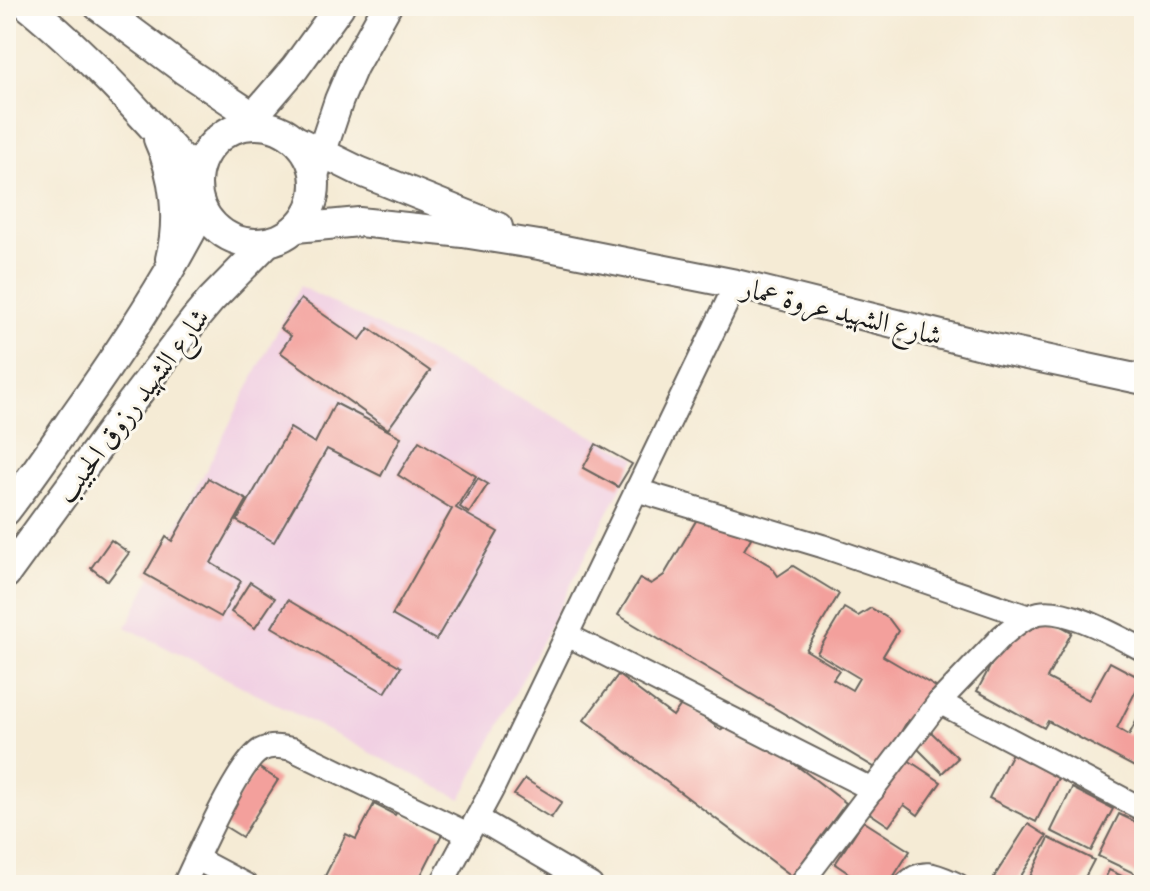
<svg xmlns="http://www.w3.org/2000/svg" width="1150" height="891" font-family="'EB Garamond',Amiri,serif">
	<style>
		.built { fill: #f1d0e3 }
		.building { fill: #f3a09c }
		.lines { fill: none; stroke-linecap: round; stroke-linejoin: round }
		.minor-casing { stroke: #68645d; stroke-width: 26 }
		.tertiary-casing { stroke: #68645d; stroke-width: 32 }
		.minor { stroke: #fff; stroke-width: 22 }
		.tertiary { stroke: #fff; stroke-width: 28 }
		.labels { text-anchor: middle; stroke-width: 6; stroke-linejoin: round; paint-order: stroke }
		.street-label { font-size: 28px; fill: #1c1c1c; stroke: #fbf7ec }
	</style>
	<rect width="100%" height="100%" fill="#fbf7ec"/>
	<filter id="ink" filterUnits="userSpaceOnUse"><feTurbulence type="fractalNoise" baseFrequency=".0125" numOctaves="2"/><feDisplacementMap in="SourceGraphic" scale="16" xChannelSelector="R" yChannelSelector="G"/><feConvolveMatrix kernelMatrix="1 2 1 2 8 2 1 2 1" color-interpolation-filters="sRGB"/></filter>
	<filter id="wash" filterUnits="userSpaceOnUse"><feTurbulence type="fractalNoise" baseFrequency=".006" numOctaves="4" result="noise"/><feDisplacementMap in="SourceGraphic" scale="32" xChannelSelector="R" yChannelSelector="G"/><feGaussianBlur stdDeviation="1.8" result="paint"/><feColorMatrix in="noise" values="0 0 0 0 0 0 0 0 0 0 0 0 0 0 0 0 0 1.4 0 .05"/><feComposite in="paint" operator="in"/></filter>
	<g filter="url(#wash)">
		<rect width="100%" height="100%" fill="#f5ebd5"/>
		<!-- built -->
		<polygon class="built" points="300,286 636,458 461,799 126,627"/>
		<g id="blocks">
			<!-- building -->
			<g class="building">
				<polygon points="301,299 360,340 369,328 430,371 388,429 280,352 291,336 280,328"/>
				<polygon points="335,403 401,437 381,476 327,449 274,542 237,521 290,428 315,443"/>
				<polygon points="419,441 476,476 456,508 498,532 436,640 392,615 452,509 398,475"/>
				<polygon points="596,444 632,464 618,487 583,468"/>
				<polygon points="208,478 247,500 211,563 241,581 221,617 145,574 166,537 172,541"/>
				<polygon points="478,478 488,484 469,513 460,507"/>
				<polygon points="703,509 751,538 744,550 771,566 778,576 793,566 839,594 806,650 839,670 833,679 852,690 859,678 817,653 844,608 858,616 871,608 889,619 898,631 883,656 936,687 914,723 908,720 879,770 618,615 640,578 651,584 664,575"/>
				<polygon points="111,540 129,553 108,581 91,568"/>
				<polygon points="250,582 275,598 255,628 231,612"/>
				<polygon points="288,600 401,667 385,693 272,627"/>
				<polygon points="1019,603 1072,632 1047,678 1089,700 1110,662 1142,679 1117,728 1129,735 1142,710 1144,711 1144,772 1048,721 1044,728 977,691 999,650"/>
				<polygon points="618,675 673,716 683,702 721,730 731,716 846,803 792,876 584,720"/>
				<polygon points="929,730 958,758 942,773 914,745"/>
				<polygon points="1013,751 1060,774 1036,822 989,798"/>
				<polygon points="905,758 941,782 918,815 904,805 889,826 868,812"/>
				<polygon points="258,767 278,780 242,837 221,824"/>
				<polygon points="525,779 562,802 551,818 514,795"/>
				<polygon points="1072,788 1113,809 1091,851 1051,831"/>
				<polygon points="374,804 395,815 397,812 442,834 416,885 339,885 324,878 346,834 356,839"/>
				<polygon points="1119,814 1144,826 1144,878 1098,856"/>
				<polygon points="863,821 910,851 888,885 866,885 835,864"/>
				<polygon points="1028,824 1047,836 1015,885 1006,885 994,877"/>
				<polygon points="1049,838 1094,860 1081,885 1026,885"/>
				<polygon points="1109,870 1141,885 1102,885"/>
			</g>
		</g>
	</g>
	<g filter="url(#ink)">
		<use href="#blocks" fill-opacity="0" stroke="#68645d" stroke-width="2"/>
		<g class="lines">
			<!-- minor casing -->
			<g class="minor-casing">
				<g id="minor">
					<polyline points="636,490 822,546 1029,617"/>
					<polyline points="567,635 873,790"/>
					<polyline points="939,702 1144,810"/>
					<polyline points="477,818 591,885"/>
					<polyline points="197,859 246,885"/>
					<path d="M184,885c13,-27 55,-124 77,-135 11,-5 20,-3 31,-1l176,85"/>
					<polyline points="441,885 492,790 736,284"/>
					<path d="M800,885l139,-183 63,-66c11,-9 23,-20 37,-23 28,-6 79,24 105,37"/>
					<path d="M905,885c18,-19 33,-9 53,0"/>
				</g>
			</g>
			<!-- tertiary casing -->
			<g class="tertiary-casing">
				<g id="tertiary">
					<path d="M28,6c62,50 115,110 168,169"/>
					<polyline points="98,6 184,70 265,124"/>
					<circle cx="256" cy="184" r="59"/>
					<polyline points="246,125 295,68 340,6"/>
					<path d="M158,139c17,37 22,80 12,120"/>
					<polyline points="298,141 359,171 498,227"/>
					<polyline points="316,169 339,100 353,67 387,6"/>
					<polyline points="296,228 359,222 463,233 539,245 736,284 998,349 1144,380"/>
					<path d="M6,511c23,-30 44,-60 65,-91 48,-67 94,-136 131,-209"/>
					<polyline points="6,574 130,404 195,319 211,300 267,243"/>
				</g>
			</g>
			<!-- minor -->
			<use href="#minor" class="minor"/>
			<!-- tertiary -->
			<use href="#tertiary" class="tertiary"/>
		</g>
	</g>
	<g class="labels">
		<!-- street labels -->
		<g class="street-label">
			<text transform="translate(842 311) rotate(14)" y="10">شارع الشهيد عروة عمار</text>
			<text transform="translate(132 405) rotate(-53)" y="10">شارع الشهيد رزوق الحبيب</text>
		</g>
	</g>
	<!-- margin -->
	<rect width="1150" height="891" fill="none" stroke="#fbf7ec" stroke-width="32"/>
</svg>
